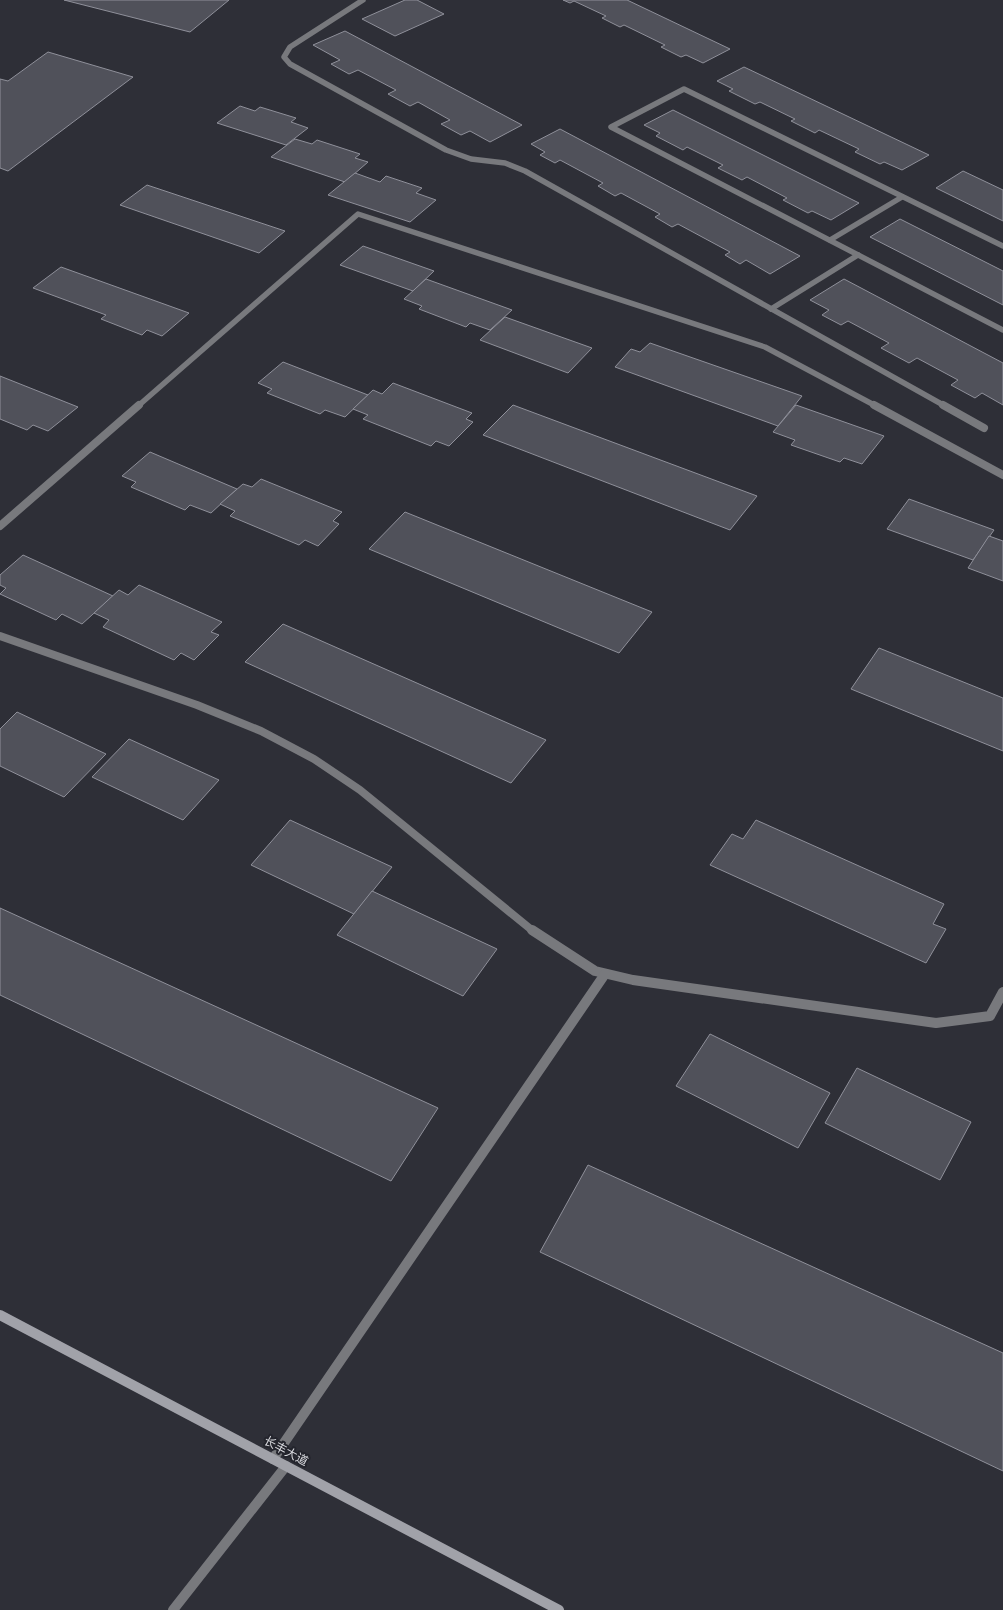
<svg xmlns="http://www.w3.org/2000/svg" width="1003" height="1610" font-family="Mulish,'Noto Sans SC',sans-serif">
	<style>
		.building { fill: #50515a; stroke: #8f909a }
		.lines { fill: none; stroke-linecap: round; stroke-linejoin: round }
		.service-far2 { stroke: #78797d; stroke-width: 5.5 }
		.service-far1 { stroke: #78797d; stroke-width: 8 }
		.service { stroke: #78797d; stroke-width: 10 }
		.minor { stroke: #78797d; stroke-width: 10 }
		.secondary { stroke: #a1a2a9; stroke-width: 10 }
		.labels { text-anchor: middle; stroke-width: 4; stroke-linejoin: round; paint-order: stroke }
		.near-street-label { font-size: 12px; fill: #d9dadf; stroke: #24252d }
	</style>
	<rect width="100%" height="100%" fill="#2e2f37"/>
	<!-- building -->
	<g class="building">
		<polygon points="64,0 229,0 190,32"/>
		<polygon points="405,0 417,0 444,14 395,36 362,19"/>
		<polygon points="563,0 627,0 730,49 703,63 686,55 681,57 661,47 665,45 624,25 620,27 602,18 606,16 574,1 570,3"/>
		<polygon points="345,31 522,125 490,142 470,131 461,135 441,124 450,120 418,102 410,106 388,94 396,90 358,70 349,74 331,64 340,60 313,45"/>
		<polygon points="48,52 133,77 8,171 0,168 0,79 8,81"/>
		<polygon points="744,67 929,155 902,170 884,162 880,164 855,152 859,149 819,130 815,133 791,121 795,119 760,102 755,104 729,91 733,89 717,81"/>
		<polygon points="240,106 255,111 260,107 296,118 291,122 308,128 286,145 217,123"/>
		<polygon points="673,110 859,203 831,220 812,211 808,213 783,200 787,198 747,177 742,180 718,168 723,165 687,147 683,150 656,136 660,133 644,125"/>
		<polygon points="560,129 800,256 770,274 746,260 740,264 725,255 730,252 678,224 672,227 655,217 660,214 621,193 615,196 598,186 603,183 560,160 555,163 540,155 545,152 531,144"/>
		<polygon points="295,139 312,144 317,140 360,154 355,158 368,162 345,182 271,157"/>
		<polygon points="963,171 1003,190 1003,221 936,188"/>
		<polygon points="355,173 380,182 386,176 422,188 416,193 436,200 410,222 328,195"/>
		<polygon points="147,185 285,231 259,253 120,205"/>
		<polygon points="900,219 1003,271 1003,305 870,237"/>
		<polygon points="363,246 434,271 413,291 340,265"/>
		<polygon points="61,267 189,313 162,336 147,330 142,335 101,319 106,315 33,288"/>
		<polygon points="426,279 512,310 490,330 470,323 466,327 419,309 422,306 404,299"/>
		<polygon points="844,279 1003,363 1003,405 982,393 975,398 951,385 958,380 917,358 909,363 881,348 889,343 848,321 841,325 822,315 829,310 810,300"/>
		<polygon points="505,317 592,348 568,373 480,340"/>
		<polygon points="650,343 802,396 778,426 615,367 631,349 640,352"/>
		<polygon points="283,362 368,395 345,417 325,410 320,414 267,393 272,389 258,383"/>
		<polygon points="0,376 78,407 48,431 33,425 27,430 0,419"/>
		<polygon points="393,383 472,413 466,419 473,422 449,446 436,441 431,446 363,419 368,415 353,409 373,390 382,394"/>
		<polygon points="513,405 757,496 730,530 483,435"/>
		<polygon points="796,405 884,436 862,464 844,458 840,462 791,445 795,440 773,432"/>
		<polygon points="150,452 237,489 211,513 190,505 185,510 131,487 136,482 122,476"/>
		<polygon points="261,479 342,512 333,521 339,524 318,546 305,540 299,545 230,516 235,511 220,504 243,484 252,487"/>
		<polygon points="909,499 994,530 973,560 887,529"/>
		<polygon points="405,512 652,612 619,653 369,549"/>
		<polygon points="989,536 1003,541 1003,581 968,568"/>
		<polygon points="23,555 113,596 82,624 62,614 56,620 0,594 6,588 0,585 0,575"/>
		<polygon points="139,585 222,622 211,632 219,635 194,660 181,653 174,660 103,627 109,620 94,613 119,590 128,595"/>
		<polygon points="283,624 546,740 511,783 245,662"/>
		<polygon points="879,648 1003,698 1003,751 851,689"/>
		<polygon points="17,712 106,754 64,797 0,766 0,729"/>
		<polygon points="129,739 219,780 183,820 92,777"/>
		<polygon points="290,820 392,867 354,914 251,865"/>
		<polygon points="756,820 944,904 933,924 946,929 926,963 710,865 732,834 743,839"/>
		<polygon points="372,891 497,949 463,996 337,935"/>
		<polygon points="0,908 438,1108 391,1181 0,995"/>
		<polygon points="710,1034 830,1093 798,1148 676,1086"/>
		<polygon points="857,1068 971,1122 940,1180 825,1123"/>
		<polygon points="588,1165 1003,1353 1003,1471 540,1252"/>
	</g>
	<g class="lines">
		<!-- service-far2 -->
		<g class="service-far2">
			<polyline points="363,0 290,47 284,57 290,64 446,150 471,159 505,163 525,171 945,406"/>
			<polyline points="830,240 902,197"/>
			<polyline points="1003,246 684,89 611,127 1003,330"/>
			<polyline points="771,309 858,255"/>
			<polyline points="138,406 358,214 765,347 876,406"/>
		</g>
		<!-- service-far1 -->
		<g class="service-far1">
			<polyline points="874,405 1003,475"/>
			<polyline points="943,405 984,428"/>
			<polyline points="0,526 139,405"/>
			<polyline points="0,636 197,705 261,731 314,759 360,790 533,931"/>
		</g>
		<!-- service -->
		<g class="service">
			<polyline points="532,930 595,971 633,980 936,1023 990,1016 1003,992"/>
			<polyline points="273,1459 605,974"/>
		</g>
		<!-- minor -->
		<polyline class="minor" points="173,1610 286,1466"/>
		<!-- secondary -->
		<polyline class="secondary" points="0,1315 559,1610"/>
	</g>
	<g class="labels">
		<!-- near-street labels -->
		<g class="near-street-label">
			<text transform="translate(286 1451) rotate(28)" y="4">长丰大道</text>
		</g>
	</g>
</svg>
